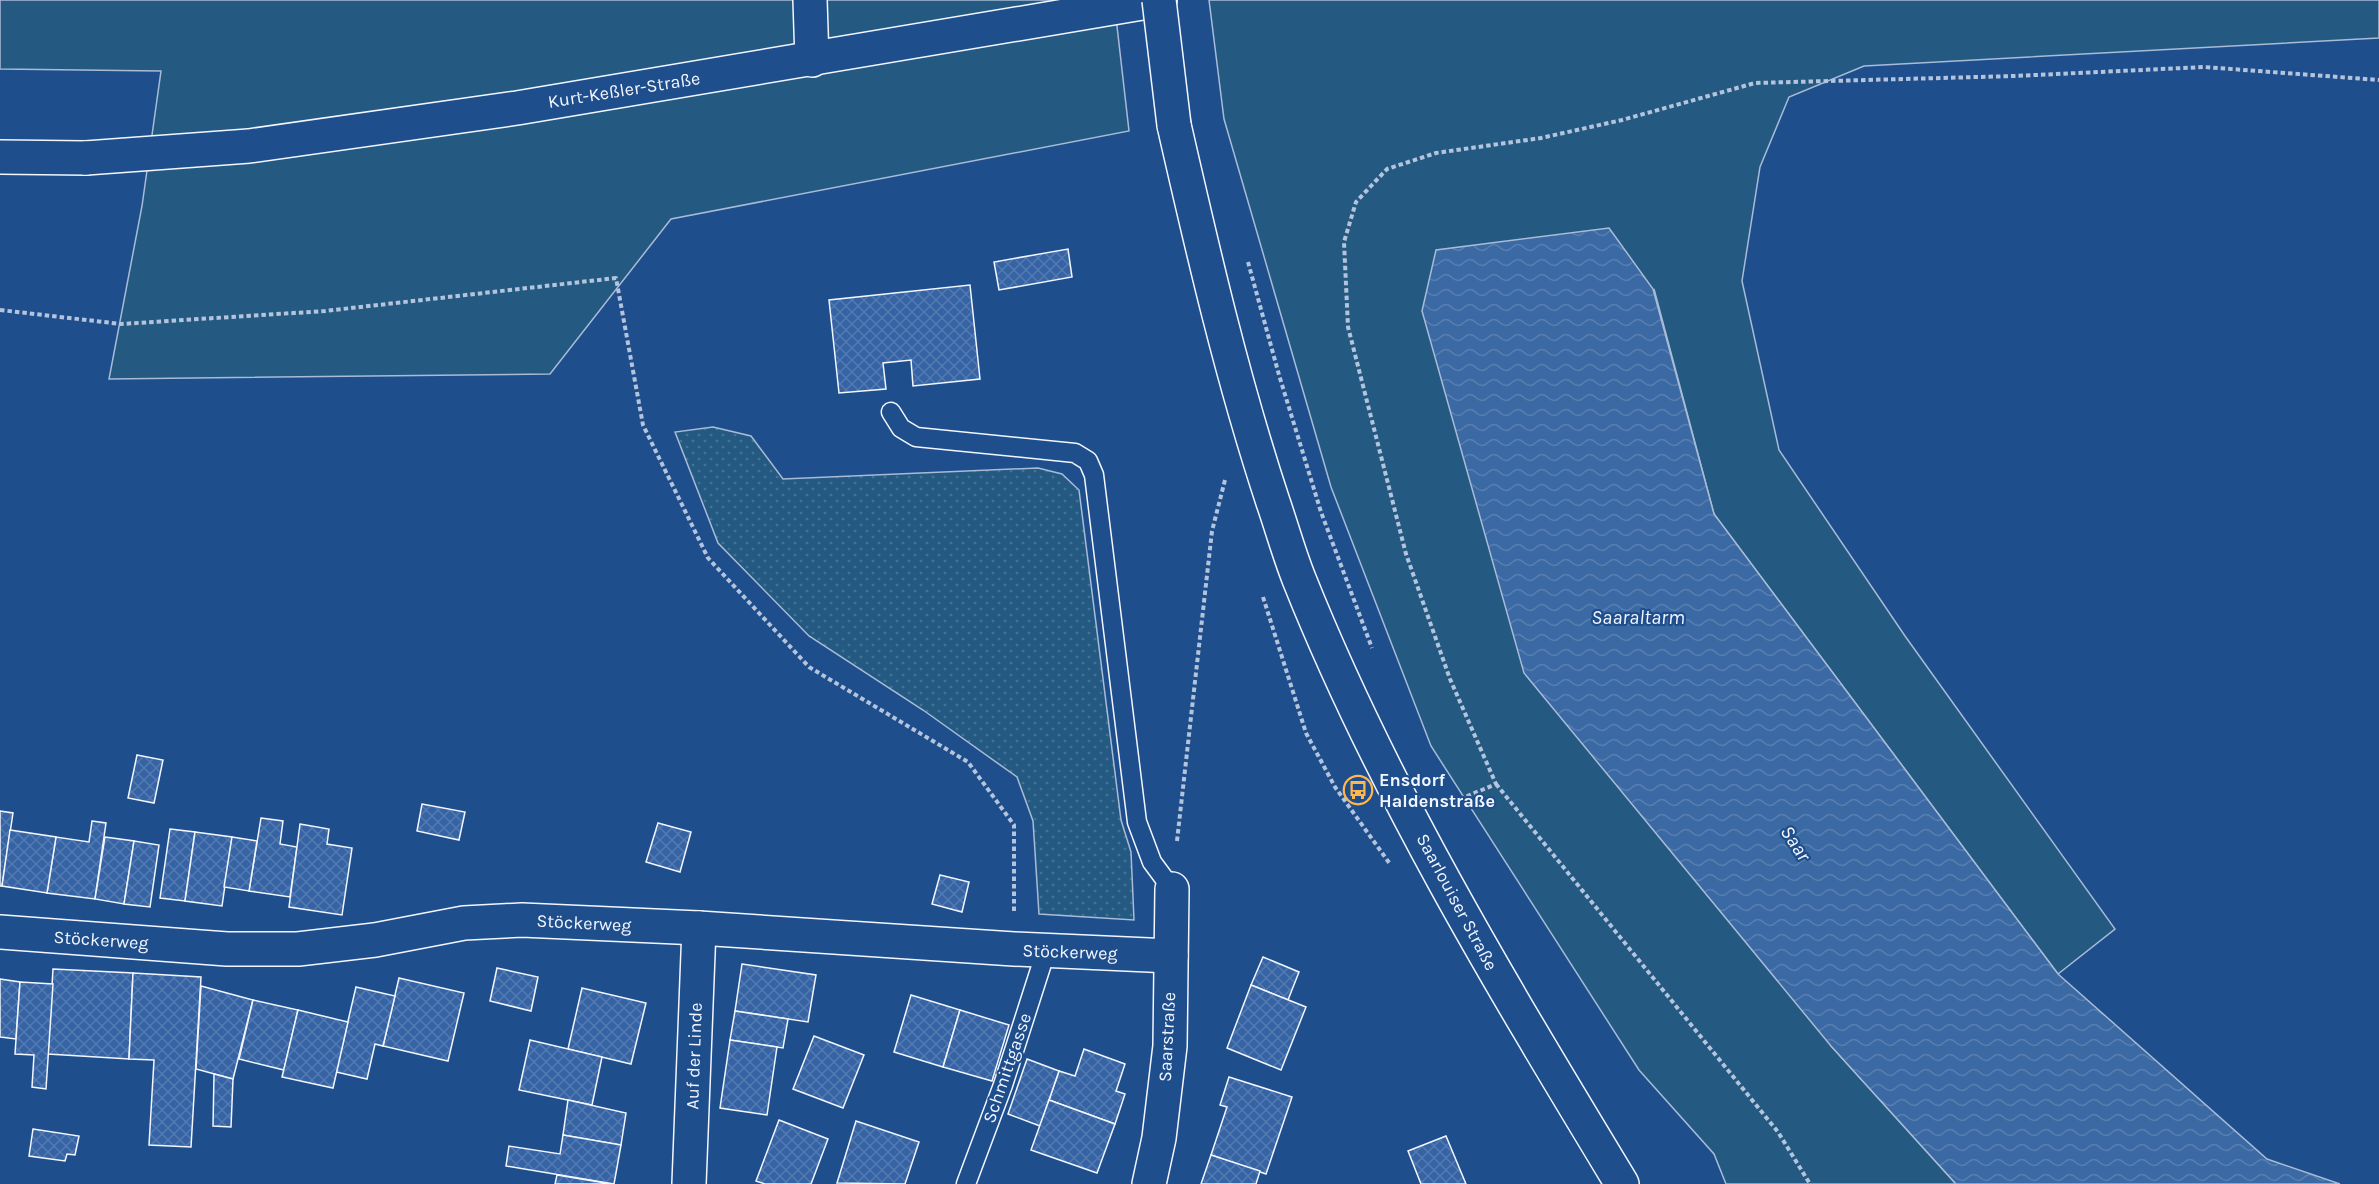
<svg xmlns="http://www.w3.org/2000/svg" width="2379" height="1184" font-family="Karla,sans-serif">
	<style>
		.grass { fill: #245a82; stroke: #a8bbd7; stroke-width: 1.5 }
		.park { fill: url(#park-dots); stroke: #a8bbd7; stroke-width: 1.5 }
		.water { fill: url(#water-waves); stroke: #a8bbd7; stroke-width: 1.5 }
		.building { fill: url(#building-cross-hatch); stroke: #f2f6ff; stroke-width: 1.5 }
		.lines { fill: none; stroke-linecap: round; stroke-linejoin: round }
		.service-casing { stroke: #f2f6ff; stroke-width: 21 }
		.minor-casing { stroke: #f2f6ff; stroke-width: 36 }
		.secondary-casing { stroke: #f2f6ff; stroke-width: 36 }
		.primary-casing { stroke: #f2f6ff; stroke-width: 36 }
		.trunk-casing { stroke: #f2f6ff; stroke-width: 36 }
		.path { stroke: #b3c4dc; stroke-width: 4; stroke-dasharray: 4.5 3; stroke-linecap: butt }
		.service { stroke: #1f4e8c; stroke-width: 18 }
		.minor { stroke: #1f4e8c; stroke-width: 33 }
		.secondary { stroke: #1f4e8c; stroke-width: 33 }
		.primary { stroke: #1f4e8c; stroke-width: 33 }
		.trunk { stroke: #1f4e8c; stroke-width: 33 }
		.secondary-bridge-casing { stroke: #f2f6ff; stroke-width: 36; stroke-linecap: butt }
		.secondary-bridge { stroke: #1f4e8c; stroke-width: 33 }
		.labels { text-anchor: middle; stroke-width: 4.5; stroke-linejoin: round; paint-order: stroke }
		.street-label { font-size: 18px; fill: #f2f6ff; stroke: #1f4e8c }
		.poi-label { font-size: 18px; font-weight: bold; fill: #f2f6ff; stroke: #1f4e8c; text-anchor: start }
		.water-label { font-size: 20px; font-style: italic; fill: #f2f6ff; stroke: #1f4e8c }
	</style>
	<defs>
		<pattern id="park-dots" width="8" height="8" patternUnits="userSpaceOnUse" patternTransform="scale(1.5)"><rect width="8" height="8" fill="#245a82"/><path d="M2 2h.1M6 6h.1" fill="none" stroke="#447295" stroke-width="1.8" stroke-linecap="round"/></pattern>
		<pattern id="water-waves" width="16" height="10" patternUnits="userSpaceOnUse" patternTransform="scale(1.5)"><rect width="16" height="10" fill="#3b69a3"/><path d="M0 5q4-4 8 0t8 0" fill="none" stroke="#587fb1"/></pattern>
		<pattern id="building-cross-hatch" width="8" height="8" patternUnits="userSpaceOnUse" patternTransform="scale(1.5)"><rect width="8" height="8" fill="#3563a3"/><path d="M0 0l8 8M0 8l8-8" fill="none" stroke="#537ab1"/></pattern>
	</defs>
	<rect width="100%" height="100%" fill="#1f4e8c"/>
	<!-- grass -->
	<g class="grass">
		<polygon points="0,0 1114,0 1129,131 671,219 550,374 109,379 142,206 161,71 0,69"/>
		<polygon points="1209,0 2379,0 2379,38 1864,66 1789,97 1760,167 1742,281 1779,450 1905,636 2115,929 2058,974 1714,514 1654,289 1831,1046 1956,1184 1726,1184 1714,1154 1639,1070 1431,746 1331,487 1224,119"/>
	</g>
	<!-- park -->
	<polygon class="park" points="713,427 751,436 783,479 1038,468 1062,474 1079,490 1121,820 1131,852 1134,920 1039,914 1033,821 1017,777 923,710 809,636 718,543 675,432"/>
	<!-- water -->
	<polygon class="water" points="1609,228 1653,289 1714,514 2058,974 2267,1159 2340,1184 1956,1184 1831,1046 1524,673 1422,311 1436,250"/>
	<!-- building -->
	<g class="building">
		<polygon points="1068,249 1072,277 999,290 994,262"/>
		<polygon points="970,285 980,379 913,386 911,360 883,363 886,389 839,393 829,300"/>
		<polygon points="137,755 163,760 154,803 128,798"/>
		<polygon points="422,804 465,812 459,840 417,831"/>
		<polygon points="0,811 13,813 2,886 0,886"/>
		<polygon points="261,818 283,821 280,844 297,847 290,897 249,891"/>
		<polygon points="92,821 106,823 95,899 47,893 56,837 89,842"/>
		<polygon points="658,823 691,832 680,872 646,862"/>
		<polygon points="300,824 329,829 327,844 352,848 342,915 289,907"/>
		<polygon points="170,829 195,832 185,901 160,898"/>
		<polygon points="10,830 56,837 47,893 2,886"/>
		<polygon points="195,832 232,837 222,906 185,901"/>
		<polygon points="105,837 134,841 124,904 95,899"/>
		<polygon points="232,837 257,841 249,891 224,887"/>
		<polygon points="134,841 159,845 150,907 124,904"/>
		<polygon points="940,875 969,882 962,912 932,904"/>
		<polygon points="1263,957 1299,972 1288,1000 1251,985"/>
		<polygon points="742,964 816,975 808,1022 735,1011"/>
		<polygon points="497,968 538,977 531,1011 490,1001"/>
		<polygon points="53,969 133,973 129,1059 48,1054"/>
		<polygon points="133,973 201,977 191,1147 149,1145 154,1060 129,1059"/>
		<polygon points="399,978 464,993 448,1061 383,1046"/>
		<polygon points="0,979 20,982 16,1039 0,1037"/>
		<polygon points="20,982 53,984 46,1089 32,1087 34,1055 15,1054"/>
		<polygon points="1251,985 1306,1007 1281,1070 1227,1048"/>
		<polygon points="201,986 253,1000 233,1079 196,1069"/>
		<polygon points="356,987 395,996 383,1046 375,1044 367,1079 336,1072"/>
		<polygon points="582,988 646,1003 631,1064 568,1049"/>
		<polygon points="911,995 960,1010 943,1067 894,1052"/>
		<polygon points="253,1000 298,1010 284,1070 239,1059"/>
		<polygon points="298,1010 348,1022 333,1088 282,1077"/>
		<polygon points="960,1010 1009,1025 992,1081 943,1067"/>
		<polygon points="735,1011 788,1019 783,1048 730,1040"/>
		<polygon points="814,1036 864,1055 843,1108 793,1089"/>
		<polygon points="530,1040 602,1057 592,1105 519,1090"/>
		<polygon points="730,1040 777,1047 767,1115 720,1108"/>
		<polygon points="1084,1049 1125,1064 1116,1091 1125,1094 1115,1124 1049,1100 1059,1071 1075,1076"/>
		<polygon points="1027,1059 1059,1071 1040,1126 1008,1114"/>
		<polygon points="214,1074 233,1079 231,1127 213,1126"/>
		<polygon points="1229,1077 1292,1097 1266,1174 1211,1155 1227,1107 1220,1105"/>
		<polygon points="568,1100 626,1113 621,1145 563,1135"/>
		<polygon points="1049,1100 1115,1124 1097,1173 1031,1150"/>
		<polygon points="779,1120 828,1139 811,1184 765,1184 756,1181"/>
		<polygon points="856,1121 919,1142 905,1184 837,1183"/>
		<polygon points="33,1129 79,1136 75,1155 67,1154 65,1161 29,1156"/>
		<polygon points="563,1135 621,1145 614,1184 506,1166 509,1146 560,1154"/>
		<polygon points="1446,1136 1466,1184 1421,1184 1408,1151"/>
		<polygon points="1211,1155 1260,1171 1256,1184 1201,1184"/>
		<polygon points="557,1175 611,1184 555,1184"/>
	</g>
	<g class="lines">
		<!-- service casing -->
		<g class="service-casing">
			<g id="service">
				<polyline points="891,412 901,428 916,437 1075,453 1088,461 1094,475 1137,822 1152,862 1172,889"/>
				<polyline points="966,1184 1003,1085 1046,951"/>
			</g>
		</g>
		<!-- minor casing -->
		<g class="minor-casing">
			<g id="minor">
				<polyline points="0,932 227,949 298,949 375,940 464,923 522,920 699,928 1014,949 1171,956"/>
				<polyline points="689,1184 699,928"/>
				<polyline points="1149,1184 1159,1138 1170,1046 1172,889"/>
			</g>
		</g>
		<!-- secondary casing -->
		<g class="secondary-casing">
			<path id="secondary" d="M1174,125c29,127 58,253 99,377 9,26 16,52 26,77 85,213 205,410 323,605"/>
		</g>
		<!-- primary casing -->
		<g class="primary-casing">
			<g id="primary">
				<polyline points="810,0 812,60"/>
				<polyline points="86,158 249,146 517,108 1160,0"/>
			</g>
		</g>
		<!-- trunk casing -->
		<g class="trunk-casing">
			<polyline id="trunk" points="0,157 86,158"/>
		</g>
		<!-- path -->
		<g class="path">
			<polyline points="1248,262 1279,375 1321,512 1372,648"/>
			<polyline points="0,310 121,324 325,311 616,278 643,425 708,558 809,667 968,762 1014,825 1014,913"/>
			<polyline points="1263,597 1306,733 1335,787 1390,864"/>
			<polyline points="1496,784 1778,1132 1810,1184"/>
			<polyline points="1446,805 1496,784 1450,679 1406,554 1348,327 1344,242 1356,202 1387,169 1436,153 1541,138 1622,120 1755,83 2015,76 2204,67 2379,80"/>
			<polyline points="1177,841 1212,531 1225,480"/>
		</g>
		<!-- service -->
		<use href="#service" class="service"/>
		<!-- minor -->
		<use href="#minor" class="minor"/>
		<!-- secondary -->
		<use href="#secondary" class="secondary"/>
		<!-- primary -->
		<use href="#primary" class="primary"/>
		<!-- trunk -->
		<use href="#trunk" class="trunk"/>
		<!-- secondary-bridge casing -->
		<g class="secondary-bridge-casing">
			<polyline id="secondary-bridge" points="1159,0 1174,125"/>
		</g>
		<!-- secondary-bridge -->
		<use href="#secondary-bridge" class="secondary-bridge"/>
	</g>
	<!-- icons -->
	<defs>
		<g id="bus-ring" transform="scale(1.5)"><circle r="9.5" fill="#1f4e8c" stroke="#ffb74d" stroke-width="1.5"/><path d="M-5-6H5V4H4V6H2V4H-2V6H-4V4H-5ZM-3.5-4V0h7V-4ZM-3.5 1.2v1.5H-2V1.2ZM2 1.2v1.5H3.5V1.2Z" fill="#ffb74d"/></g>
	</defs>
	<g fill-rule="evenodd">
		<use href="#bus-ring" x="1358" y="790"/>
	</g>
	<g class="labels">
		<!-- street labels -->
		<g class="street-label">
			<text transform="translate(624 90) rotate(-9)" y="6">Kurt-Keßler-Straße</text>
			<text transform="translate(1457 902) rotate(62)" y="6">Saarlouiser Straße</text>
			<text transform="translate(584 923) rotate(3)" y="6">Stöckerweg</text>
			<text transform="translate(101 940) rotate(4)" y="6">Stöckerweg</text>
			<text transform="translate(1070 952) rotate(2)" y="6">Stöckerweg</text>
			<text transform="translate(1167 1037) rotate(-87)" y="6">Saarstraße</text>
			<text transform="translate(694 1056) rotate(-88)" y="6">Auf der Linde</text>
			<text transform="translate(1007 1068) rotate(-71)" y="6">Schmittgasse</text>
		</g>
		<!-- poi labels -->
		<g class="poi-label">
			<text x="1379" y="786">Ensdorf<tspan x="1379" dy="21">Haldenstraße</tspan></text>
		</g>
		<!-- water labels -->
		<g class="water-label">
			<text x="1638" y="624">Saaraltarm</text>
			<text transform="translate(1796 843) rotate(57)" y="7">Saar</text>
		</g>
	</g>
</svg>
